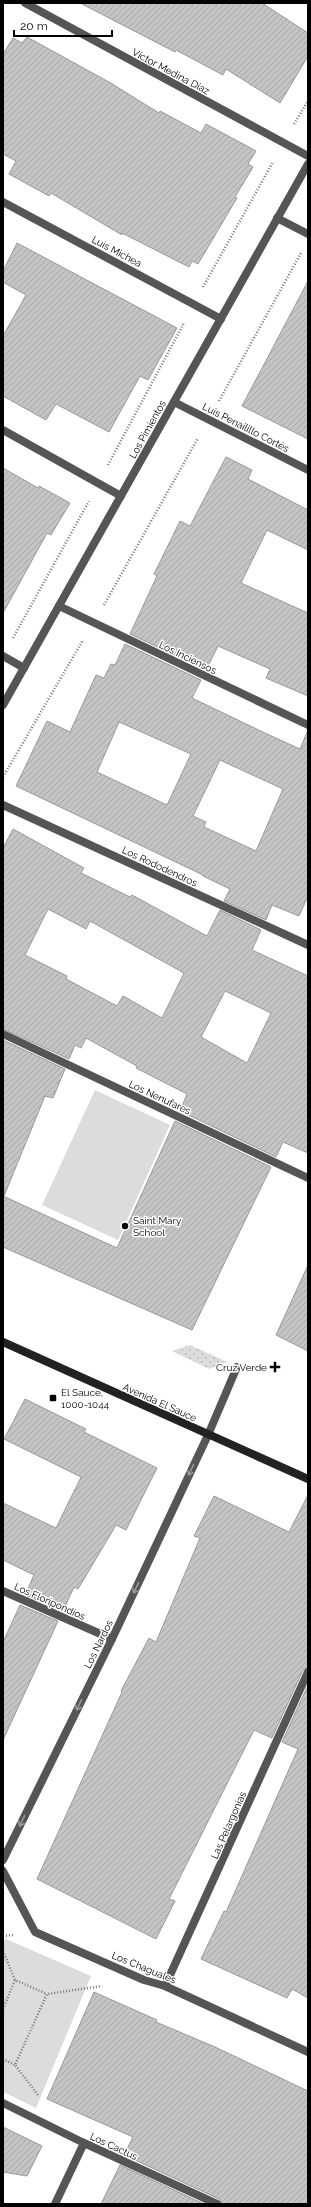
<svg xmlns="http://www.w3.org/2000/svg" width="311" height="2207" font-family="Raleway,sans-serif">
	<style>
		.grass { fill: url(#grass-dots) }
		.green { fill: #dcdcdc }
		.building { fill: url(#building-hatch); stroke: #999; fill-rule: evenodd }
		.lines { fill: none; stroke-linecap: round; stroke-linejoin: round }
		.path { stroke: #777; stroke-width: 2.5; stroke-dasharray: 1 2; stroke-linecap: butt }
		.service { stroke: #555; stroke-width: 8 }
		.minor { stroke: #555; stroke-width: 8 }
		.tertiary { stroke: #555; stroke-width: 8 }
		.secondary { stroke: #222; stroke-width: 8 }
		.oneway { stroke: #999 }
		.poi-dot { fill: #000; stroke: #fff; stroke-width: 1.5 }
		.labels { text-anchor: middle; stroke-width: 3; stroke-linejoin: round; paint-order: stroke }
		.street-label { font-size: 10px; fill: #000; stroke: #fff }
		.poi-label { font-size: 10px; fill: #000; stroke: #fff; text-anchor: start }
	</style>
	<defs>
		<pattern id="grass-dots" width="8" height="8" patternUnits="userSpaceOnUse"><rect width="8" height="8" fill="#dcdcdc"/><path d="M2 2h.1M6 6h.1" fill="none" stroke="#bbb" stroke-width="1.8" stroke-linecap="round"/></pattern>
		<pattern id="building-hatch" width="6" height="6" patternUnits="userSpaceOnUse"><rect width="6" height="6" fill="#c4c4c4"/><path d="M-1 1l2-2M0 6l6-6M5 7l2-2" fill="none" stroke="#a7a7a7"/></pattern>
	</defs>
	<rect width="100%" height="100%" fill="#fff"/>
	<!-- grass -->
	<polygon class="grass" points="190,1345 227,1362 209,1369 172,1351"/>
	<!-- green -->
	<g class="green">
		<polygon points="95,1090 170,1125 118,1240 42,1205"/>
		<polygon points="6,1939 91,1976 36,2108 3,2092 3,1941"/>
	</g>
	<!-- building -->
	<g class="building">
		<polygon points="80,3 262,3 308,33 308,56 280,103 226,69 223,75 176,50 175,52"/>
		<polygon points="27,37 109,82 159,113 160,111 201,133 206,124 256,151 248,164 253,167 235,197 237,198 198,264 192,261 189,267 122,233 122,235 51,193 49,196 9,174 16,161 3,154 3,54 13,38 22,43"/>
		<polygon points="17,243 177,328 148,380 140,376 109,432 56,404 46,420 3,396 3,336 26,295 3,282 3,271"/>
		<polygon points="308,281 308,439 242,406"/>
		<polygon points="226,457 252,470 248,479 308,510 308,550 267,530 241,583 308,613 308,696 266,678 270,669 218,646 206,670 130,634 157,576 154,574 180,521 190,526"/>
		<polygon points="3,468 38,488 39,486 70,503 51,535 47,533 3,613"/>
		<path d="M125,644l76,36 -9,18 75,36 33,15 8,-19v166l-9,20 -27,-11 -6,15 -42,-19 6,-12 -27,-13v-1l-187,-89 31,-65 23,11 26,-57 8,3 7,-14 4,1zM119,722l72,32 -24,51 -70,-33zM220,760l63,29 -27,62 -52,-24 2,-5 -13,-6z"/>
		<path d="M13,829l71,39 -3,5 49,24 2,-2 75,41 13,-26 41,20 -9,20 56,26v177l-25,-11 -7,15 -96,-46 7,-17 -51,-26 1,-2 -51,-28 -5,10 -6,-3 -6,14 -66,-30v-181zM48,909l38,20 4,-8 94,52 -22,45 -39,-22 -6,10 -51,-27 1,-3 -42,-21zM225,991l46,22 -24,50 -46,-26z"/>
		<polygon points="3,1040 65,1069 53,1098 45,1096 4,1196"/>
		<polygon points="175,1121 271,1167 192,1330 3,1247 3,1196 117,1248"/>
		<polygon points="308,1265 308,1351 276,1335"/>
		<polygon points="25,1399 86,1429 84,1432 157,1468 126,1530 116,1525 78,1589 74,1587 63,1611 25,1595 34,1575 3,1560 3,1503 56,1528 81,1477 4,1439"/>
		<polygon points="308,1495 308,1667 303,1670 272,1738 254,1730 169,1899 175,1901 156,1939 37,1879 122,1692 121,1691 149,1638 156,1642 200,1538 194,1536 214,1496 289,1532"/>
		<polygon points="20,1605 58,1621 3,1740 3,1642"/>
		<polygon points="308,1685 308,1998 292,1989 287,1998 201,1959 224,1911 226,1912 298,1749 282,1742"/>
		<polygon points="94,1992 157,2020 156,2022 215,2047 308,2091 308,2204 222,2204 219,2199 124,2155 133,2137 47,2099"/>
		<polygon points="3,2127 42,2146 27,2176 3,2172"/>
		<polygon points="120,2165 204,2204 101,2204"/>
	</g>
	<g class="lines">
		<!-- path -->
		<g class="path">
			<polyline points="294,124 308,101"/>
			<polyline points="203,287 273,162"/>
			<polyline points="219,401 301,253"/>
			<polyline points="108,465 184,323"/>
			<polyline points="104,605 198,438"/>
			<polyline points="13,638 89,501"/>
			<polyline points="3,777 83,640"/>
			<polyline points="3,1936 13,1935"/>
			<polyline points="3,1951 15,1980 47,1994"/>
			<polyline points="3,2009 15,1980"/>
			<polyline points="3,2059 15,2065"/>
			<polyline points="38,2095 15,2065 47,1994 102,1986"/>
		</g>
		<!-- service -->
		<polyline class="service" points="208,1435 237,1367"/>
		<!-- minor -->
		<g class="minor">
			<polyline points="25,3 308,156"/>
			<polyline points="3,202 221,319"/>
			<polyline points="277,218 308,234"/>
			<polyline points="174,402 308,470"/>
			<polyline points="3,430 121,496"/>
			<polyline points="59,606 308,725"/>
			<polyline points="3,656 24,668"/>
			<polyline points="3,805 308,945"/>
			<polyline points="3,1034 308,1178"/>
			<polyline points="3,1591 112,1639"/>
			<polyline points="3,1871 35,1932 144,1980 165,1986 308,2052"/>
			<polyline points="165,1986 308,1672"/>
			<polyline points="3,2103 84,2143 217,2204"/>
			<polyline points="55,2204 84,2143"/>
		</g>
		<!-- tertiary -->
		<g class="tertiary">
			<polyline points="3,705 308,164"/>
			<polyline points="3,1860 112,1639 208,1435"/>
		</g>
		<!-- secondary -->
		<polyline class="secondary" points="3,1342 308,1479"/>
	</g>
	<!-- one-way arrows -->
	<defs><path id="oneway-shaft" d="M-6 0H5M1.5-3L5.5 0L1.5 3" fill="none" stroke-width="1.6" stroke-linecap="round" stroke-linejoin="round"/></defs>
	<g class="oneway">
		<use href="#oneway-shaft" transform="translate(191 1470) rotate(115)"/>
		<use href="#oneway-shaft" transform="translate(136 1588) rotate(115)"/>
		<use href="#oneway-shaft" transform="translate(79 1705) rotate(116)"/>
		<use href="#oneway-shaft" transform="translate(22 1821) rotate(116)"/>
	</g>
	<!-- markers -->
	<g class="poi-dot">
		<circle cx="125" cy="1226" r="4"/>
		<path d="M273 1361h4v4h4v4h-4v4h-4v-4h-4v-4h4z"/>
		<rect x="49" y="1394" width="8" height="8" rx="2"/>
	</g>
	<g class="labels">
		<!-- street labels -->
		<g class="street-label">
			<text transform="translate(171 71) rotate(28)" y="4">Víctor Medina Díaz</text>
			<text transform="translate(117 251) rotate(28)" y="4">Luis Michea</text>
			<text transform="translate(246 427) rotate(27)" y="4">Luis Penailillo Cortés</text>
			<text transform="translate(147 429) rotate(-61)" y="4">Los Pimientos</text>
			<text transform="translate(188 657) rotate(26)" y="4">Los Inciensos</text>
			<text transform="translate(160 866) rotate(25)" y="4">Los Rododendros</text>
			<text transform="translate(160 1097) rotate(25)" y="4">Los Nenufares</text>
			<text transform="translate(160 1402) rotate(24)" y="4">Avenida El Sauce</text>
			<text transform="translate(50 1601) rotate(24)" y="4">Los Floripondios</text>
			<text transform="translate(98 1644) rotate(-64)" y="4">Los Nardos</text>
			<text transform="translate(228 1825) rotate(-66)" y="4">Las Pelargonias</text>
			<text transform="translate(144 1967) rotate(22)" y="4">Los Chaguales</text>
			<text transform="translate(114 2146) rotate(25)" y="4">Los Cactus</text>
		</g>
		<!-- poi labels -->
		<g class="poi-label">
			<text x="133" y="1224">Saint Mary<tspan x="133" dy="12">School</tspan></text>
			<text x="267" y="1371" text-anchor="end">Cruz Verde</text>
			<text x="61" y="1396">El Sauce,<tspan x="61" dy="12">1000-1044</tspan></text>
		</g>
	</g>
	<!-- border -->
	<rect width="311" height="2207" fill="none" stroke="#000000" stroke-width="8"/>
	<!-- scale -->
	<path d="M14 30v6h98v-6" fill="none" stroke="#000000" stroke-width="2"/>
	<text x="20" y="30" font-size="12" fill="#000000" stroke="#ffffff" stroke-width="3" paint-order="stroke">20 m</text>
</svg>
